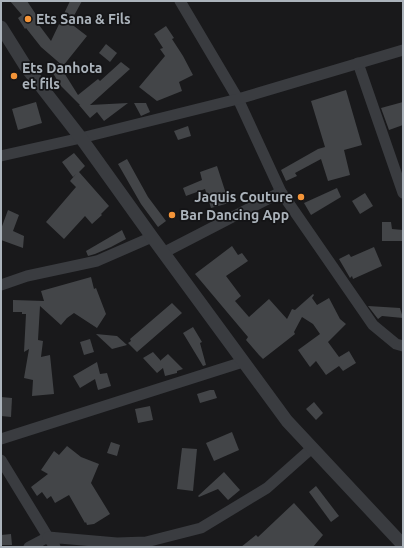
<svg xmlns="http://www.w3.org/2000/svg" width="404" height="548" font-family="Ubuntu,sans-serif">
	<style>
		.building { fill: #434548 }
		.lines { fill: none; stroke-linecap: round; stroke-linejoin: round }
		.minor { stroke: #3a3c40; stroke-width: 11 }
		.tertiary { stroke: #3a3c40; stroke-width: 13 }
		.poi-dot { fill: #f49438; stroke: #141416; stroke-width: 1.5 }
		.labels { text-anchor: middle; stroke-width: 3.5; stroke-linejoin: round; paint-order: stroke }
		.poi-label { font-size: 14px; font-weight: bold; fill: #abb3bb; stroke: #141416; text-anchor: start }
	</style>
	<rect width="100%" height="100%" fill="#19191b"/>
	<!-- building -->
	<g class="building">
		<polygon points="10,1 27,1 39,19 36,21 51,41 70,1 82,1 70,23 87,36 63,66 41,47 26,28 25,29 18,18 22,15"/>
		<polygon points="166,26 174,38 172,39 183,56 193,75 179,82 182,91 157,101 139,87 165,56 160,49 163,48 154,34"/>
		<polygon points="106,44 117,53 110,62 99,53"/>
		<polygon points="121,62 130,69 90,105 128,103 104,121 97,112 90,118 79,105 80,105 60,85 50,68 58,63 78,95 98,79 100,81"/>
		<polygon points="346,90 362,145 344,150 350,175 328,181 321,159 295,173 297,176 286,181 281,170 318,149 325,147 311,101"/>
		<polygon points="36,102 42,123 18,130 12,109"/>
		<polygon points="403,102 403,125 389,130 381,108"/>
		<polygon points="134,103 146,103 150,112 141,116"/>
		<polygon points="188,126 191,136 178,140 174,131"/>
		<polygon points="74,153 85,166 79,172 109,206 101,214 102,215 92,224 85,216 64,239 46,222 76,187 70,181 76,174 73,177 62,162"/>
		<polygon points="127,159 148,197 166,221 158,227 141,204 118,164"/>
		<polygon points="217,166 229,203 211,208 205,189 186,196 183,188 202,180 200,172"/>
		<polygon points="337,188 341,197 311,215 304,203"/>
		<polygon points="365,193 373,206 360,214 352,201"/>
		<polygon points="8,210 19,215 13,231 24,236 23,248 1,240 1,229"/>
		<polygon points="382,222 391,222 392,229 403,230 403,241 382,241"/>
		<polygon points="122,230 126,239 111,247 95,254 88,256 86,251"/>
		<polygon points="232,246 238,255 242,253 248,261 226,276 241,296 235,301 249,317 269,299 287,319 292,309 295,310 313,294 314,295 312,298 317,305 329,298 340,319 346,324 328,342 339,357 349,351 356,363 343,371 339,366 326,375 316,361 310,367 298,350 320,334 313,324 302,317 294,332 295,334 263,359 259,355 246,340 248,337 195,274"/>
		<polygon points="374,247 382,266 353,279 352,276 350,278 339,259 349,254 351,257"/>
		<polygon points="91,277 94,289 96,288 106,314 97,328 74,313 67,318 61,325 40,306 38,340 43,341 41,357 50,355 54,394 32,396 33,380 24,378 29,349 24,352 26,314 22,314 22,312 13,312 13,300 44,301 41,291"/>
		<polygon points="172,303 182,313 137,352 128,343 131,341 130,339"/>
		<polygon points="368,306 400,308 403,318 382,316 378,319"/>
		<polygon points="193,327 202,342 200,343 206,365 203,366 183,333"/>
		<polygon points="96,334 117,336 127,345 112,349"/>
		<polygon points="90,339 94,352 84,355 80,342"/>
		<polygon points="153,352 161,361 161,360 168,354 183,369 177,371 177,373 165,376 163,368 157,373 143,358"/>
		<polygon points="97,362 100,374 107,373 111,386 98,390 95,379 80,388 73,376"/>
		<polygon points="210,390 214,390 217,398 200,403 197,394"/>
		<polygon points="1,397 12,398 11,417 1,416"/>
		<polygon points="314,402 323,413 316,420 306,409"/>
		<polygon points="150,406 153,420 138,423 135,409"/>
		<polygon points="232,432 239,450 214,461 206,443"/>
		<polygon points="111,442 120,445 117,456 107,453"/>
		<polygon points="67,446 81,457 99,464 91,483 110,514 94,524 87,525 86,522 85,523 69,495 55,503 51,496 47,499 42,492 37,496 31,487 48,474 41,470 54,451 59,455"/>
		<polygon points="182,448 197,449 193,491 177,489"/>
		<polygon points="224,472 240,490 228,500 218,489 199,497 198,496"/>
		<polygon points="316,486 339,516 331,522 309,492"/>
		<polygon points="294,503 323,535 313,547 241,547 256,535 258,537"/>
		<polygon points="11,534 12,545 1,545 1,535"/>
	</g>
	<g class="lines">
		<!-- minor -->
		<g class="minor">
			<polyline points="180,1 238,99 281,192 373,325 396,344 403,346"/>
			<polyline points="358,63 403,193"/>
			<polyline points="1,156 81,138 238,99 403,50"/>
			<polyline points="163,253 281,192"/>
			<polyline points="1,285 27,276 97,261 152,237"/>
			<polyline points="1,439 243,362"/>
			<polyline points="1,460 48,537 29,547"/>
			<polyline points="55,547 48,537 117,543 146,542 201,528 267,488 312,448"/>
		</g>
		<!-- tertiary -->
		<polyline class="tertiary" points="1,27 26,67 81,138 152,237 287,421 403,545"/>
	</g>
	<!-- markers -->
	<g class="poi-dot">
		<circle cx="28" cy="19" r="4"/>
		<circle cx="14" cy="76" r="4"/>
		<circle cx="301" cy="197" r="4"/>
		<circle cx="172" cy="215" r="4"/>
	</g>
	<g class="labels">
		<!-- poi labels -->
		<g class="poi-label">
			<text x="36" y="24">Ets Sana &amp; Fils</text>
			<text x="22" y="73">Ets Danhota<tspan x="22" dy="16">et fils</tspan></text>
			<text x="293" y="202" text-anchor="end">Jaquis Couture</text>
			<text x="180" y="220">Bar Dancing App</text>
		</g>
	</g>
	<!-- border -->
	<rect width="404" height="548" fill="none" stroke="#abb3bb" stroke-width="4"/>
</svg>
